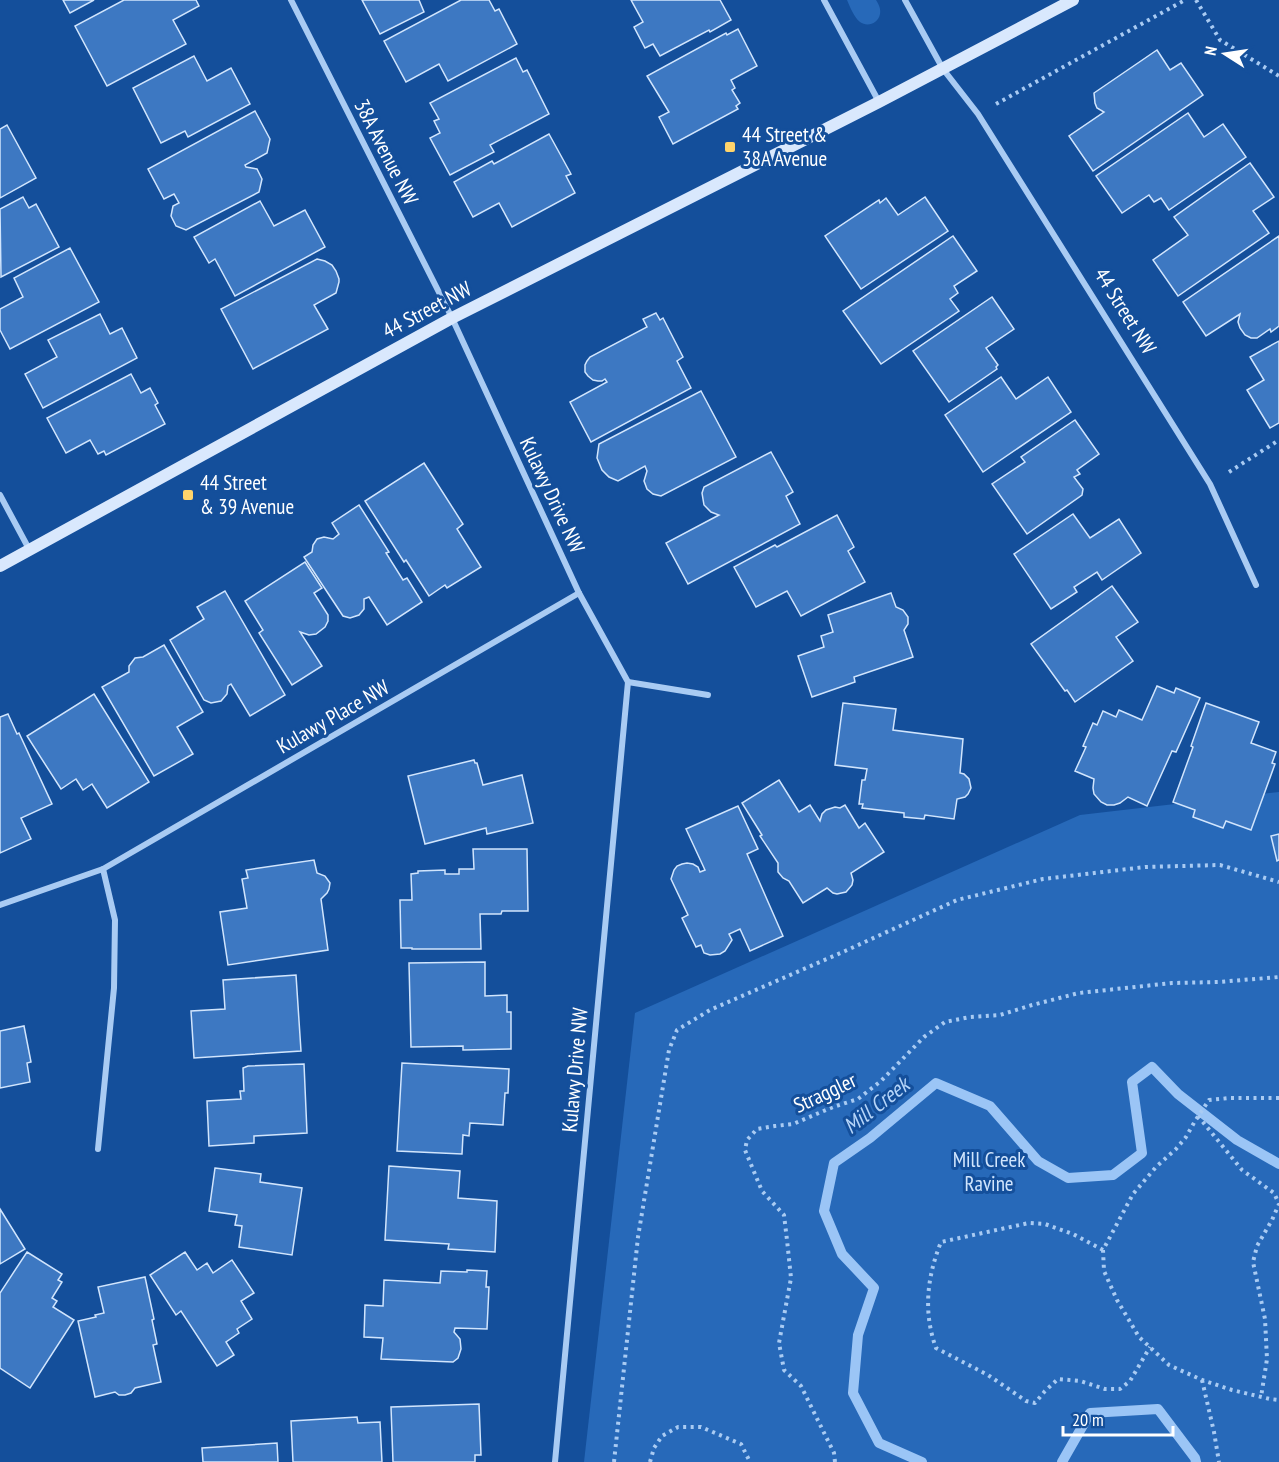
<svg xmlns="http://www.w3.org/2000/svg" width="1279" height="1462" font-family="'PT Sans Narrow',sans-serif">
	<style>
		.green { fill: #2769b9 }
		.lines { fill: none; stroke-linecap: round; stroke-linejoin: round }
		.stream { stroke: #9bc5f6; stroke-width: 10 }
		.building { fill: #3d78c2; stroke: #d1e5fd; stroke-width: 1.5 }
		.path { stroke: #a9cbf3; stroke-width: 4; stroke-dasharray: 3 4.5; stroke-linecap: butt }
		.street { stroke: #a9cbf3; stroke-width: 6 }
		.secondary { stroke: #d9e8fd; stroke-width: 12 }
		.poi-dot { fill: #ffd46b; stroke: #144f9b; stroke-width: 2 }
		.labels { text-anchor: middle; stroke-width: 6; stroke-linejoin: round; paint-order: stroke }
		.poi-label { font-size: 21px; fill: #fff; stroke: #144f9b; text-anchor: start }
		.street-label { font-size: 21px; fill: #fff; stroke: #144f9b }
		.park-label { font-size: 21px; fill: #d1e5fd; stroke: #144f9b }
		.water-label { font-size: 22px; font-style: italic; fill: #b6d5f9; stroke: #144f9b }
	</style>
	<rect width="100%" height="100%" fill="#144f9b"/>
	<!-- green -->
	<g class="green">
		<path d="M847,0h29c3,5 5,9 4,14 -2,10 -13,13 -20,8 -6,-5 -10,-15 -13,-22z"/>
		<polygon points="1279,792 1279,1462 584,1462 635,1013 1080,815"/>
	</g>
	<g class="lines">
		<!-- stream -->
		<g class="stream">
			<polyline points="922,1462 879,1443 853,1393 858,1335 874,1288 842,1254 824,1211 834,1163 870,1138 936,1083 990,1106 1038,1161 1068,1178 1113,1175 1142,1153 1132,1082 1152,1067 1178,1094 1237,1140 1279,1164"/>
			<polyline points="1062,1462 1090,1413 1158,1409 1195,1458 1196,1462"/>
		</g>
	</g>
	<!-- building -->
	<g class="building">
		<polygon points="63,0 94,0 70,13"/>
		<polygon points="124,0 196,0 199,6 173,20 186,44 107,86 75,26"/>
		<polygon points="362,0 419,0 424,12 380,34"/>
		<polygon points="461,0 489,0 495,11 499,9 517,44 448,81 439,64 406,82 384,41"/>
		<polygon points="631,0 720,0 731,20 710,32 709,30 660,56 653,44 645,48 634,27 643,22"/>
		<polygon points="738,29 757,66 731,80 735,88 732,90 740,103 736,106 738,109 673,144 659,117 669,112 647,76 726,33 727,35"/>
		<polygon points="1157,50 1170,70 1181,63 1203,95 1093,171 1069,136 1104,112 1097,108 1095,103 1094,93"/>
		<polygon points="194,56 207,81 231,68 250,104 188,137 185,131 161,143 133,88"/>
		<polygon points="516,58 523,72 527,70 549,114 490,145 494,152 450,175 430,138 440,133 434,121 439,119 430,103"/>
		<polygon points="255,111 270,139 267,153 245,165 246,167 257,169 262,179 259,192 186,230 176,226 171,216 173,206 179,203 174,194 164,199 148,169"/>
		<polygon points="1188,113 1204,137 1223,124 1246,157 1169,210 1161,198 1154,202 1149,195 1122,213 1096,176"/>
		<polygon points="7,125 36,178 0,198 0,129"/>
		<polygon points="549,134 571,174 566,176 575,193 512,227 499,203 473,217 454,182 492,161 494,164"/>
		<polygon points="1250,163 1274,197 1253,211 1269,233 1178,296 1153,260 1188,235 1174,217"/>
		<polygon points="23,197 29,208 36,204 59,247 1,277 0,209"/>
		<polygon points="925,197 948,231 861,289 825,236 879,200 880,203 886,198 898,215"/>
		<polygon points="260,201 274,226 305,210 325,247 235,296 215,259 209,263 194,237"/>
		<polygon points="953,236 977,271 954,286 958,293 950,299 959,311 881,364 843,311"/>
		<polygon points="1279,236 1279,326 1271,332 1270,329 1257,338 1251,338 1245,335 1240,328 1238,322 1240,314 1206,336 1183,302"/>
		<polygon points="70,248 99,302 10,349 0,330 0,309 23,297 14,278"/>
		<polygon points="317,259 325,261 332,265 336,271 339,279 339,282 336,293 314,305 328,329 253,369 221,309"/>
		<polygon points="992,297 1014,329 986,348 998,365 996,367 997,369 949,402 913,351"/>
		<polygon points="656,313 660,320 663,318 683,357 677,361 691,388 591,442 570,402 607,382 605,379 602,381 598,381 593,380 588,376 585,372 585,365 587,361 590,357 647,327 643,319"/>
		<polygon points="100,314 110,334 122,328 137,358 43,408 25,374 57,357 48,340"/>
		<polygon points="1279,341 1279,423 1270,428 1247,390 1264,380 1250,357"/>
		<polygon points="131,374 141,393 150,388 158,403 155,405 165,424 106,455 104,451 98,454 90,440 66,453 47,418"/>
		<polygon points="1001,377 1016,399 1048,377 1071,412 983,472 945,415"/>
		<polygon points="701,391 736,457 661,496 653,494 647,489 644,481 647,471 645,466 618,481 609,477 602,470 597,458 599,444"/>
		<polygon points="1075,420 1099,454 1077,470 1080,474 1074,477 1083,489 1082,495 1027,534 992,484 1025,462 1021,457"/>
		<polygon points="771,452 793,492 786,496 800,524 688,584 666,543 719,515 711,512 704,505 702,493 704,487"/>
		<polygon points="424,463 463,524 457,529 481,567 447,588 445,585 429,596 406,560 404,562 365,501"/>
		<polygon points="359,505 389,552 386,553 403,580 407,578 422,602 387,625 369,597 364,599 364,609 359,615 350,618 343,616 304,557 312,552 313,545 317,539 324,537 333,539 339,534 332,523"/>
		<polygon points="1073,514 1090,538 1119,519 1141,553 1102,580 1097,572 1074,587 1077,592 1051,609 1014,554"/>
		<polygon points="837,515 854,547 848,551 865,582 801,616 787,591 756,607 734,567 775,545 777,547"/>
		<polygon points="305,562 322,588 314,593 328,615 328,621 325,627 316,634 309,635 300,632 322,666 292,685 259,633 263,630 245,601"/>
		<polygon points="1112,586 1138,622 1116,637 1133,661 1075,702 1067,690 1065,691 1031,644"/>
		<polygon points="225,591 285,695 250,716 231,684 228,686 227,694 221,701 211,703 204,700 170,640 204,619 197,607"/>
		<polygon points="891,593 896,607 903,610 908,617 908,624 904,630 913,657 854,677 855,682 812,697 798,656 824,647 821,636 833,632 828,615"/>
		<polygon points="164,645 203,712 177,727 193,754 154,776 102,687 129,672 129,666 135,658 143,657"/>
		<polygon points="1157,686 1174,693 1176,688 1200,698 1176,752 1172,751 1147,806 1128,797 1120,803 1114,805 1107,805 1101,802 1094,794 1093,788 1094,779 1075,771 1086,747 1083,746 1093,723 1097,725 1103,711 1116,717 1119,710 1142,720"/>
		<polygon points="94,694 149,782 107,808 92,784 83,790 76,779 61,789 27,736"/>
		<polygon points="843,703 896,709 893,730 963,739 960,773 964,774 969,779 971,788 968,794 965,797 957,799 954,819 925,815 924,819 904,817 904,813 862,808 863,804 859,804 862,780 865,780 867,769 835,765"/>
		<polygon points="1206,703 1259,722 1251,743 1276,752 1272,763 1275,764 1251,830 1226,821 1223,828 1193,817 1195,810 1173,802 1193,747 1191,746"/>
		<polygon points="8,714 17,734 19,733 52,804 21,818 31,839 0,853 0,717"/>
		<polygon points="474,760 475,763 477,763 483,785 522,775 533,823 487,834 486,828 425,844 408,776"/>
		<polygon points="779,780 799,812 810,805 820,821 822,814 826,810 835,807 840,808 845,805 859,828 865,823 884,852 851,873 853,880 852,885 846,892 837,894 833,893 827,888 803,903 789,881 783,878 778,872 778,863 760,836 762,835 742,803"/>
		<polygon points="738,806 758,849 747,854 783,936 750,951 740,929 729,934 732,940 725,951 720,954 710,955 704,953 701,945 696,947 682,918 688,915 671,879 674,870 677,866 682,864 687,863 693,864 698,867 700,872 705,870 686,829"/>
		<polygon points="1279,834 1279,860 1277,861 1271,836"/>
		<polygon points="473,849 527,849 528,911 502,911 501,914 480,914 481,949 412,949 412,948 401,948 400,900 412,900 411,874 418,873 418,871 445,870 445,874 459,874 459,869 474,869"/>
		<polygon points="314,860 317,873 325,876 330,883 329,889 327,893 321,899 328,950 228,965 220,912 247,908 242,879 248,878 246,870"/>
		<polygon points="485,962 485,996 507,995 507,1012 511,1012 511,1049 463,1050 463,1046 411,1047 409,963"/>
		<polygon points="296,975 301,1051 194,1058 191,1011 225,1009 223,980"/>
		<polygon points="24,1026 31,1062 27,1063 30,1082 0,1088 0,1031"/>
		<polygon points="402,1063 509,1069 508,1093 505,1093 503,1125 470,1123 469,1136 463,1135 462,1154 397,1151"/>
		<polygon points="304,1064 307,1133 254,1136 254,1143 209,1146 207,1101 241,1099 240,1091 244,1091 243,1068 248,1066"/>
		<polygon points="389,1166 460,1171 458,1198 497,1201 495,1252 448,1249 449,1244 385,1240"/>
		<polygon points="215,1168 261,1174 260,1182 302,1188 292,1255 239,1247 242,1226 235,1225 237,1215 209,1211"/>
		<polygon points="0,1209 25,1249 0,1264"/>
		<polygon points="27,1252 62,1274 58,1280 62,1282 52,1298 57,1301 53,1307 74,1320 30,1388 0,1368 0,1293"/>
		<polygon points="185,1252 197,1270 207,1263 213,1273 232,1260 254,1293 241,1301 252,1319 237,1329 239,1333 226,1342 234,1355 217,1366 181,1311 176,1315 150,1275"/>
		<polygon points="467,1270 487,1271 486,1287 489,1287 487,1329 455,1328 454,1332 460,1339 461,1349 458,1358 453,1362 381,1359 383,1338 364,1337 365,1305 383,1306 384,1280 440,1283 441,1271 467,1272"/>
		<polygon points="145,1277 154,1319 152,1320 157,1344 153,1345 161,1382 135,1388 131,1393 125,1395 119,1395 115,1392 95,1397 78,1321 96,1317 95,1315 104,1313 98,1287"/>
		<polygon points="479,1404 481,1455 475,1455 475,1462 393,1462 391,1407"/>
		<polygon points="357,1417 358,1423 380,1422 382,1462 293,1462 291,1421"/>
		<polygon points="277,1443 278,1462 203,1462 202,1448"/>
	</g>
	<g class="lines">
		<!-- path -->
		<g class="path">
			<polyline points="1196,0 1220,40 1279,76"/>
			<polyline points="996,104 1185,0"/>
			<polyline points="1229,472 1279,440"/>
			<polyline points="1279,1098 1230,1098 1209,1100 1195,1121 1186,1137 1176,1149 1156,1167 1133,1194 1103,1250 1104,1271 1117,1300 1139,1337 1169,1365 1202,1380 1232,1390 1270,1399 1279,1400"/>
			<polyline points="1198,1116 1242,1170 1274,1193 1279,1204 1272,1220 1257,1246 1253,1262 1265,1319 1267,1359 1261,1397"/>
			<path d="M1103,1250l-30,-16 -28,-10 -16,-1 -88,19c-14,35 -18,70 -5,106l52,27 38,26 9,2 10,-12 13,-12 22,2 25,8h15l10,-8 20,-34"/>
			<polyline points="1202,1380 1214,1432 1219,1462"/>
			<polyline points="614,1462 638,1237 669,1050 677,1030 710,1010 845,951 957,900 1043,879 1145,867 1220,865 1279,882"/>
			<polyline points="650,1462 654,1448 662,1436 678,1427 701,1427 741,1444 750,1462"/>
			<polyline points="835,1462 834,1453 801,1386 784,1370 779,1343 791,1278 787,1240 784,1215 762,1191 745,1150 747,1140 757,1129 775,1126 793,1124 833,1107 858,1099 881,1081 924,1037 945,1022 970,1017 1000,1015 1032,1005 1079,993 1172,983 1219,982 1279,977"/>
		</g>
		<!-- street -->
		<g class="street">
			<polyline points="291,0 452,318 579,593 628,682 555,1462"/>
			<polyline points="824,0 879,102"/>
			<polyline points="905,0 943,69 978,114 1210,484 1256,585"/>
			<polyline points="0,495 29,549"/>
			<polyline points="628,682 708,695"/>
			<polyline points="0,905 103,869 579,593"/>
			<polyline points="98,1149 114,988 115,920 103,869"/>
		</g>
		<!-- secondary -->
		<polyline class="secondary" points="0,566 452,318 879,102 1073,0"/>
	</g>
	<!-- markers -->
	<g class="poi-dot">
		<rect x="724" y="141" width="12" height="12" rx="3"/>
		<rect x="182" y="489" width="12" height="12" rx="3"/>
	</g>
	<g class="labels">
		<!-- poi labels -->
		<g class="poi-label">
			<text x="742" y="142">44 Street &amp;<tspan x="742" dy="24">38A Avenue</tspan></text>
			<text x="200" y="490">44 Street<tspan x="200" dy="24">&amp; 39 Avenue</tspan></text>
		</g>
		<!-- street labels -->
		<g class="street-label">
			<text transform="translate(386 152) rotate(63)" y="7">38A Avenue NW</text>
			<text transform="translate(427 310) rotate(-28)" y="7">44 Street NW</text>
			<text transform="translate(1125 311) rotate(58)" y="7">44 Street NW</text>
			<text transform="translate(552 495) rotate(65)" y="7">Kulawy Drive NW</text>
			<text transform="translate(333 717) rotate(-30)" y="7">Kulawy Place NW</text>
			<text transform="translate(575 1070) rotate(-85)" y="7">Kulawy Drive NW</text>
			<text transform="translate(825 1093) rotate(-25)" y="7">Straggler</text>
		</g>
		<!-- park labels -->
		<g class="park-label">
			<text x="989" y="1167">Mill Creek<tspan x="989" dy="24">Ravine</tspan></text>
		</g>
		<!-- water labels -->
		<g class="water-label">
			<text transform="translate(876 1105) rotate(-38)" y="8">Mill Creek</text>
		</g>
	</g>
	<!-- north arrow -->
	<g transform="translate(1225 54) rotate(282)" stroke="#144f9b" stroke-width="4.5" paint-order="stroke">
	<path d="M0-4.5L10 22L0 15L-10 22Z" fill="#ffffff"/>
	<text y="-9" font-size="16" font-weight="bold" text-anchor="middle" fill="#ffffff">N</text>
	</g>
	<!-- scale -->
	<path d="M1063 1426v9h110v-9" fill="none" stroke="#ffffff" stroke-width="3"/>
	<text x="1072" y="1426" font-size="18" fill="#ffffff" stroke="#144f9b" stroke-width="4.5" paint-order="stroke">20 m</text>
</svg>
